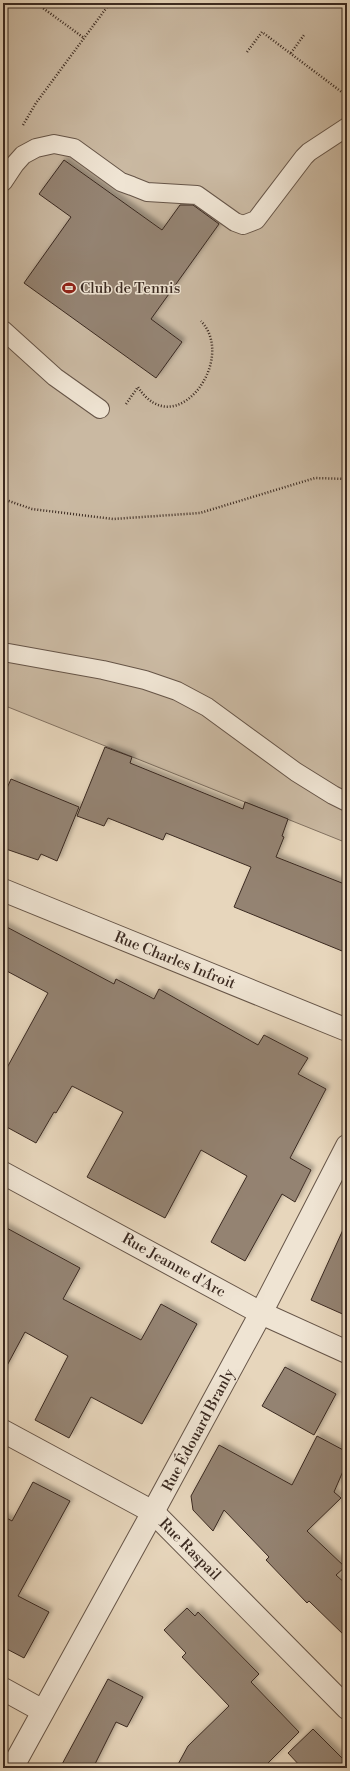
<svg xmlns="http://www.w3.org/2000/svg" width="350" height="1771" font-family="'Libre Bodoni',serif">
	<style>
		.green { fill: #cab9a2; stroke: #827262 }
		.building { fill: #948372; stroke: #3b2a21; filter: url(#shadow) }
		.lines { fill: none; stroke-linecap: round; stroke-linejoin: round }
		.lane-casing { stroke: #665548; stroke-width: 20 }
		.street-casing { stroke: #665548; stroke-width: 24 }
		.path { stroke: #3b2a21; stroke-width: 2.5; stroke-dasharray: 1 2; stroke-linecap: butt }
		.lane { stroke: #efe4d3; stroke-width: 18 }
		.street { stroke: #efe4d3; stroke-width: 22 }
		.labels { text-anchor: middle; stroke-width: 3; stroke-linejoin: round; paint-order: stroke }
		.poi-label { font-size: 15px; fill: #3b2a21; stroke: #efe4d3; text-anchor: start }
		.street-label { font-size: 15px; fill: #3b2a21; stroke: #efe4d3 }
	</style>
	<defs>
		<filter id="shadow"><feDropShadow dx="3.5" dy="-3.5" stdDeviation="2" flood-color="#0004"/></filter>
	</defs>
	<rect width="100%" height="100%" fill="#e7d6bc"/>
	<filter id="stains"><feTurbulence type="fractalNoise" baseFrequency=".005" numOctaves="4"/><feColorMatrix values="0 0 0 0 .2 0 0 0 0 .09 0 0 0 0 .02 0 0 0 .5 -.17"/></filter>
	<radialGradient id="worn" r=".72"><stop offset=".6" stop-color="#630" stop-opacity="0"/><stop offset="1" stop-color="#630" stop-opacity=".3"/></radialGradient>
	<!-- green -->
	<polygon class="green" points="3,3 347,3 347,843 3,705"/>
	<!-- building -->
	<g class="building">
		<polygon points="64,160 162,230 180,205 193,205 219,224 151,319 182,342 156,378 24,283 71,217 39,194"/>
		<polygon points="105,747 132,757 130,763 243,809 245,802 288,819 282,836 284,837 276,857 347,885 347,953 234,907 251,867 166,833 163,840 108,818 104,826 77,816"/>
		<polygon points="11,779 79,807 57,861 41,854 38,860 3,848 3,797"/>
		<polygon points="3,925 114,984 116,979 154,999 159,989 258,1045 264,1035 308,1058 298,1074 326,1089 290,1158 311,1170 295,1202 282,1194 245,1261 211,1242 247,1176 201,1150 165,1218 87,1177 123,1112 72,1086 56,1113 54,1112 36,1143 3,1125 3,1075 48,993 3,969"/>
		<polygon points="347,1221 347,1316 311,1300"/>
		<polygon points="3,1226 80,1268 63,1299 141,1340 161,1304 197,1324 142,1424 91,1397 69,1438 35,1420 68,1356 25,1332 3,1373"/>
		<polygon points="285,1367 336,1394 314,1435 262,1406"/>
		<polygon points="317,1436 347,1452 347,1462 334,1492 341,1498 307,1531 345,1567 336,1575 347,1585 347,1638 309,1601 307,1603 266,1560 269,1557 224,1510 213,1531 193,1510 191,1496 219,1445 292,1485"/>
		<polygon points="33,1482 70,1501 18,1596 49,1612 24,1658 3,1647 3,1516 12,1521"/>
		<polygon points="187,1608 195,1616 198,1612 259,1674 251,1682 299,1732 263,1768 176,1768 188,1746 229,1706 182,1657 186,1653 164,1630"/>
		<polygon points="108,1679 143,1697 127,1727 116,1722 93,1768 60,1768"/>
		<polygon points="313,1729 347,1763 347,1768 302,1768 288,1753"/>
	</g>
	<g class="lines">
		<!-- lane casing -->
		<g class="lane-casing">
			<g id="lane">
				<polyline points="3,182 15,164 23,155 36,148 54,144 74,148 121,182 132,186 147,192 197,195 235,222 243,225 256,220 304,157 309,152 347,127"/>
				<polyline points="3,330 55,377 100,409"/>
				<polyline points="3,652 103,670 145,680 177,691 207,707 296,772 333,795 347,802"/>
			</g>
		</g>
		<!-- street casing -->
		<g class="street-casing">
			<g id="street">
				<polyline points="3,890 347,1030"/>
				<polyline points="3,1173 261,1313 347,1352"/>
				<polyline points="3,1431 153,1512 347,1708"/>
				<polyline points="3,1689 43,1711"/>
				<polyline points="12,1768 153,1512 261,1313 347,1146"/>
			</g>
		</g>
		<!-- path -->
		<g class="path">
			<polyline points="36,3 84,38"/>
			<polyline points="247,52 262,32 347,96"/>
			<polyline points="291,53 304,35"/>
			<polyline points="23,125 36,103 110,3"/>
			<path d="M126,404l12,-17c37,58 100,-27 63,-66"/>
			<polyline points="3,499 32,509 113,519 200,513 315,478 347,479"/>
		</g>
		<!-- lane -->
		<use href="#lane" class="lane"/>
		<!-- street -->
		<use href="#street" class="street"/>
	</g>
	<!-- icons -->
	<defs>
		<g id="stadium-bare" transform="scale(1.08)"><path d="M0-5a6.5 5 0 1 0 0 10a6.5 5 0 1 0 0-10ZM-3.5-1.8h7v3.6h-7Z" fill="#8f2418" stroke="#efe4d3" stroke-width="2.5" paint-order="stroke"/></g>
	</defs>
	<g fill-rule="evenodd">
		<use href="#stadium-bare" x="69" y="288"/>
	</g>
	<g class="labels">
		<!-- poi labels -->
		<g class="poi-label">
			<text x="80" y="293">Club de Tennis</text>
		</g>
		<!-- street labels -->
		<g class="street-label">
			<text transform="translate(175 960) rotate(22)" y="5">Rue Charles Infroit</text>
			<text transform="translate(174 1265) rotate(29)" y="5">Rue Jeanne d'Arc</text>
			<text transform="translate(198 1430) rotate(-62)" y="5">Rue Édouard Branly</text>
			<text transform="translate(190 1549) rotate(45)" y="5">Rue Raspail</text>
		</g>
	</g>
	<!-- margin -->
	<rect width="350" height="1771" fill="none" stroke="#e7d6bc" stroke-width="16"/>
	<rect x="4" y="4" width="342" height="1763" fill="none" stroke="#3b2a21" stroke-width="2"/>
	<rect x="8" y="8" width="334" height="1755" fill="none" stroke="#3b2a21"/>
	<rect width="100%" height="100%" filter="url(#stains)"/>
	<rect width="100%" height="100%" fill="url(#worn)"/>
</svg>
